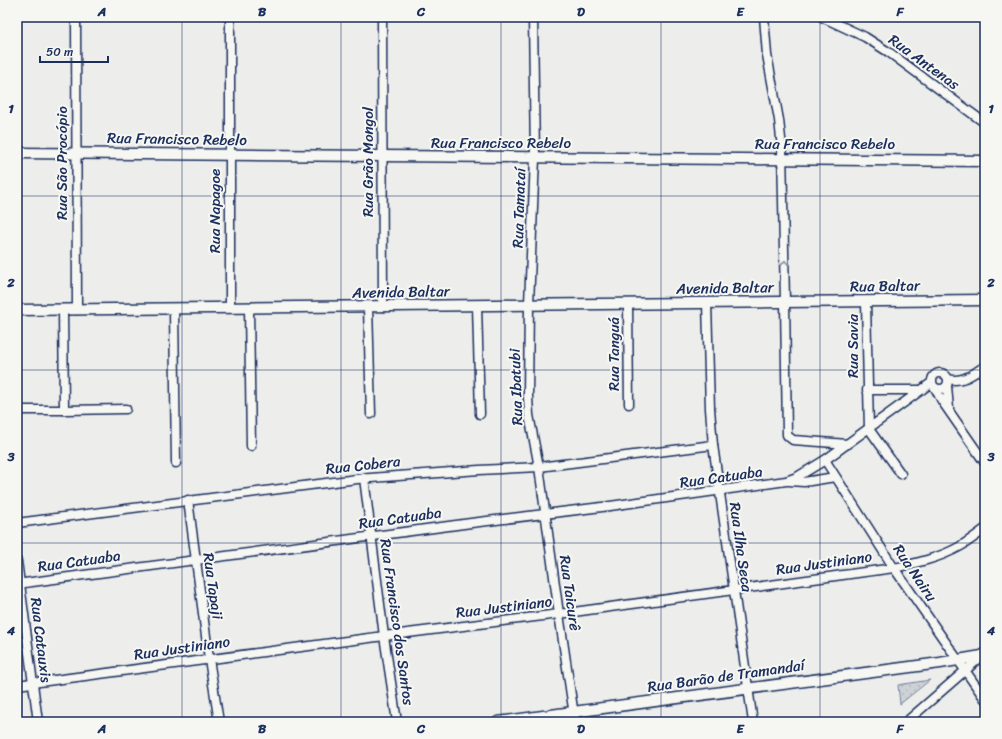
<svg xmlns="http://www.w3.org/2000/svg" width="1002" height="739" font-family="Sriracha,sans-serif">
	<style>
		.park { fill: url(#park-dots); stroke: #74809a }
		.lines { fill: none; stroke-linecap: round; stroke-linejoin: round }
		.minor-casing { stroke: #1b2f5e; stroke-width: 11 }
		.tertiary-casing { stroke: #1b2f5e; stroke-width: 13 }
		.minor { stroke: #f6f6f2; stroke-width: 8 }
		.tertiary { stroke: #f6f6f2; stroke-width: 10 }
		.oneway { stroke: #8892a8 }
		.grid { fill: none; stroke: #1b2f5e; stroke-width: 1; stroke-opacity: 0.55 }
		.labels { text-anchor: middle; stroke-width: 4; stroke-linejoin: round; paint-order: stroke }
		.street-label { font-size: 15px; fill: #1b2f5e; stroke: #f6f6f2 }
		.neatline { fill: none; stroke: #1b2f5e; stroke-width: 1.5 }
		.grid-label { font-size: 13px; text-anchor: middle; font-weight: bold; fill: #1b2f5e }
	</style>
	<defs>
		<pattern id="park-dots" width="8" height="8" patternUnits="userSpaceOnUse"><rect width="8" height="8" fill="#ced2d7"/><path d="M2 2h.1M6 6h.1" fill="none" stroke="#b0b5bb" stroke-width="1.8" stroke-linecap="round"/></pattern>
	</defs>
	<rect width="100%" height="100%" fill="#edeeec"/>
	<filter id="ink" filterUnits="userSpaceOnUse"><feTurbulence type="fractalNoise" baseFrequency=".025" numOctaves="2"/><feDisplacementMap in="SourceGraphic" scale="8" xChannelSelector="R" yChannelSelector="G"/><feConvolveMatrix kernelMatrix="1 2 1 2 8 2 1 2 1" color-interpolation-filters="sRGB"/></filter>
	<g filter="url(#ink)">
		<!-- park -->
		<polygon class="park" points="930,680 900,704 898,685"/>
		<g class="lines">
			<!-- minor casing -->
			<g class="minor-casing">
				<g id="minor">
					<polyline points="76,17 77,310"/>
					<polyline points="382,17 383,307"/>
					<polyline points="533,17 535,158 529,304 528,397 529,415 539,467 559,614 575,722"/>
					<polyline points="764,17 767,55 779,120 782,148 785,302 787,435 789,437 793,440 848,444"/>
					<polyline points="822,17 865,37 890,53 985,123"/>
					<polyline points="866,302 869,429 901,474"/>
					<polyline points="707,303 710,409 713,445 753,722"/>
					<polyline points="628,304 629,404"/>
					<polyline points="477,306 480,414"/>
					<polyline points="368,307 371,414"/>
					<polyline points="230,308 230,17"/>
					<polyline points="249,308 251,446"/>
					<polyline points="174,309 176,463"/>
					<circle cx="940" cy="381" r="8"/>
					<path d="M948,379c15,4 25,-5 37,-13"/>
					<polyline points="947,386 949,409"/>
					<polyline points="935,388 942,401 985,463"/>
					<polyline points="867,390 921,390"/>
					<polyline points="17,410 64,410 63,310"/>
					<polyline points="64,410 126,409"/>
					<polyline points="825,460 894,568 985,699"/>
					<polyline points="364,478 384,636 397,722"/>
					<polyline points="789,481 804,482 835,477"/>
					<polyline points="188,500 209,659 219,722"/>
					<polyline points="17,523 357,479 479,470 539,467 713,445"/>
					<polyline points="17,561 38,722"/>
					<polyline points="17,584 471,523 610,506 786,481 797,477 825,460 931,383"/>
					<path d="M17,685l367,-49 175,-22 335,-46c23,-5 45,-10 65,-21 9,-5 18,-12 26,-18"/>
					<polyline points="906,722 982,656"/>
				</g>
			</g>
			<!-- tertiary casing -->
			<g class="tertiary-casing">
				<g id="tertiary">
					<polyline points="17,153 985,161"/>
					<polyline points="17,310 985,300"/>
					<polyline points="498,722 940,663 982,656 985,654"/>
				</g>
			</g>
			<!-- minor -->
			<use href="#minor" class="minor"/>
			<!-- tertiary -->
			<use href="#tertiary" class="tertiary"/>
		</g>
		<!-- one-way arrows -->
		<defs><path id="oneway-chevron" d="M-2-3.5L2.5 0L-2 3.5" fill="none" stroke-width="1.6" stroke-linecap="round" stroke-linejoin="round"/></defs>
		<use class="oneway" href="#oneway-chevron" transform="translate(785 263) rotate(-91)"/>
	</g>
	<!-- grid -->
	<path class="grid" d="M182,17v705M341,17v705M501,17v705M661,17v705M820,17v705M17,196h968M17,370h968M17,543h968"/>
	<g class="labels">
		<!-- street labels -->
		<g class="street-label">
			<text transform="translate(924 62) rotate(36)" y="5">Rua Antenas</text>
			<text transform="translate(177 139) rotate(1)" y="5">Rua Francisco Rebelo</text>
			<text x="501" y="148">Rua Francisco Rebelo</text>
			<text x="825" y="149">Rua Francisco Rebelo</text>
			<text transform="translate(368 162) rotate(-90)" y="5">Rua Grão Mongol</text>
			<text transform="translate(62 163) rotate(-90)" y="5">Rua São Procópio</text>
			<text transform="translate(519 208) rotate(-88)" y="5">Rua Tamataí</text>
			<text transform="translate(215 211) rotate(-90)" y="5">Rua Napagoe</text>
			<text transform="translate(885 286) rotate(-1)" y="5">Rua Baltar</text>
			<text transform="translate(725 288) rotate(-1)" y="5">Avenida Baltar</text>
			<text transform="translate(401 292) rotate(-1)" y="5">Avenida Baltar</text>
			<text transform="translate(853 346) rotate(-90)" y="5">Rua Savia</text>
			<text transform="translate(614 354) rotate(-90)" y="5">Rua Tanguá</text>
			<text transform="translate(516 387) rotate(-92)" y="5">Rua Ibatubi</text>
			<text transform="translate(363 465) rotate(-6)" y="5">Rua Cobera</text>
			<text transform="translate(721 477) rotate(-8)" y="5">Rua Catuaba</text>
			<text transform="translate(400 518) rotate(-8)" y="5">Rua Catuaba</text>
			<text transform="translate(741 547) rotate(82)" y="5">Rua Ilha Seca</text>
			<text transform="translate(79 561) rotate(-8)" y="5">Rua Catuaba</text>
			<text transform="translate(824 563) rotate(-8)" y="5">Rua Justiniano</text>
			<text transform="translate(915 573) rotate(56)" y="5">Rua Nairu</text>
			<text transform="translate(213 586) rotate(82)" y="5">Rua Tapaji</text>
			<text transform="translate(570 593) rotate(82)" y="5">Rua Taicurê</text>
			<text transform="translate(504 607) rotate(-7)" y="5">Rua Justiniano</text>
			<text transform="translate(397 622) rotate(82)" y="5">Rua Francisco dos Santos</text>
			<text transform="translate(41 640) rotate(83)" y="5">Rua Catauxis</text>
			<text transform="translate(182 648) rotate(-8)" y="5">Rua Justiniano</text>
			<text transform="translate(726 676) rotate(-8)" y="5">Rua Barão de Tramandaí</text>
		</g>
	</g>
	<!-- margin -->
	<rect width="1002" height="739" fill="none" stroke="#f6f6f2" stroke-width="44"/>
	<!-- scale -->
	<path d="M40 56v6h68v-6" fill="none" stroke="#1b2f5e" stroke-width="2"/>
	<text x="46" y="56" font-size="12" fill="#1b2f5e" stroke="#f6f6f2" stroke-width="3" paint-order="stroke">50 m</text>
	<rect x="22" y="22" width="958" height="695" class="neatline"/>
	<g class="grid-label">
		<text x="102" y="16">A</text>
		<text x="262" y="16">B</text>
		<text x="421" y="16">C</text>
		<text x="581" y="16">D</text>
		<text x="740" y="16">E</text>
		<text x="900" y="16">F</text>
		<text x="11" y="113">1</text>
		<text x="991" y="113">1</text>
		<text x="11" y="287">2</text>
		<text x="991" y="287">2</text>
		<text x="11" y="461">3</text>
		<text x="991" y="461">3</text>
		<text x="11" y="635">4</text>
		<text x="991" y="635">4</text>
		<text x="102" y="733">A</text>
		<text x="262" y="733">B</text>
		<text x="421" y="733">C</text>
		<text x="581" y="733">D</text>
		<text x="740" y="733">E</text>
		<text x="900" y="733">F</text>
	</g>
</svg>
